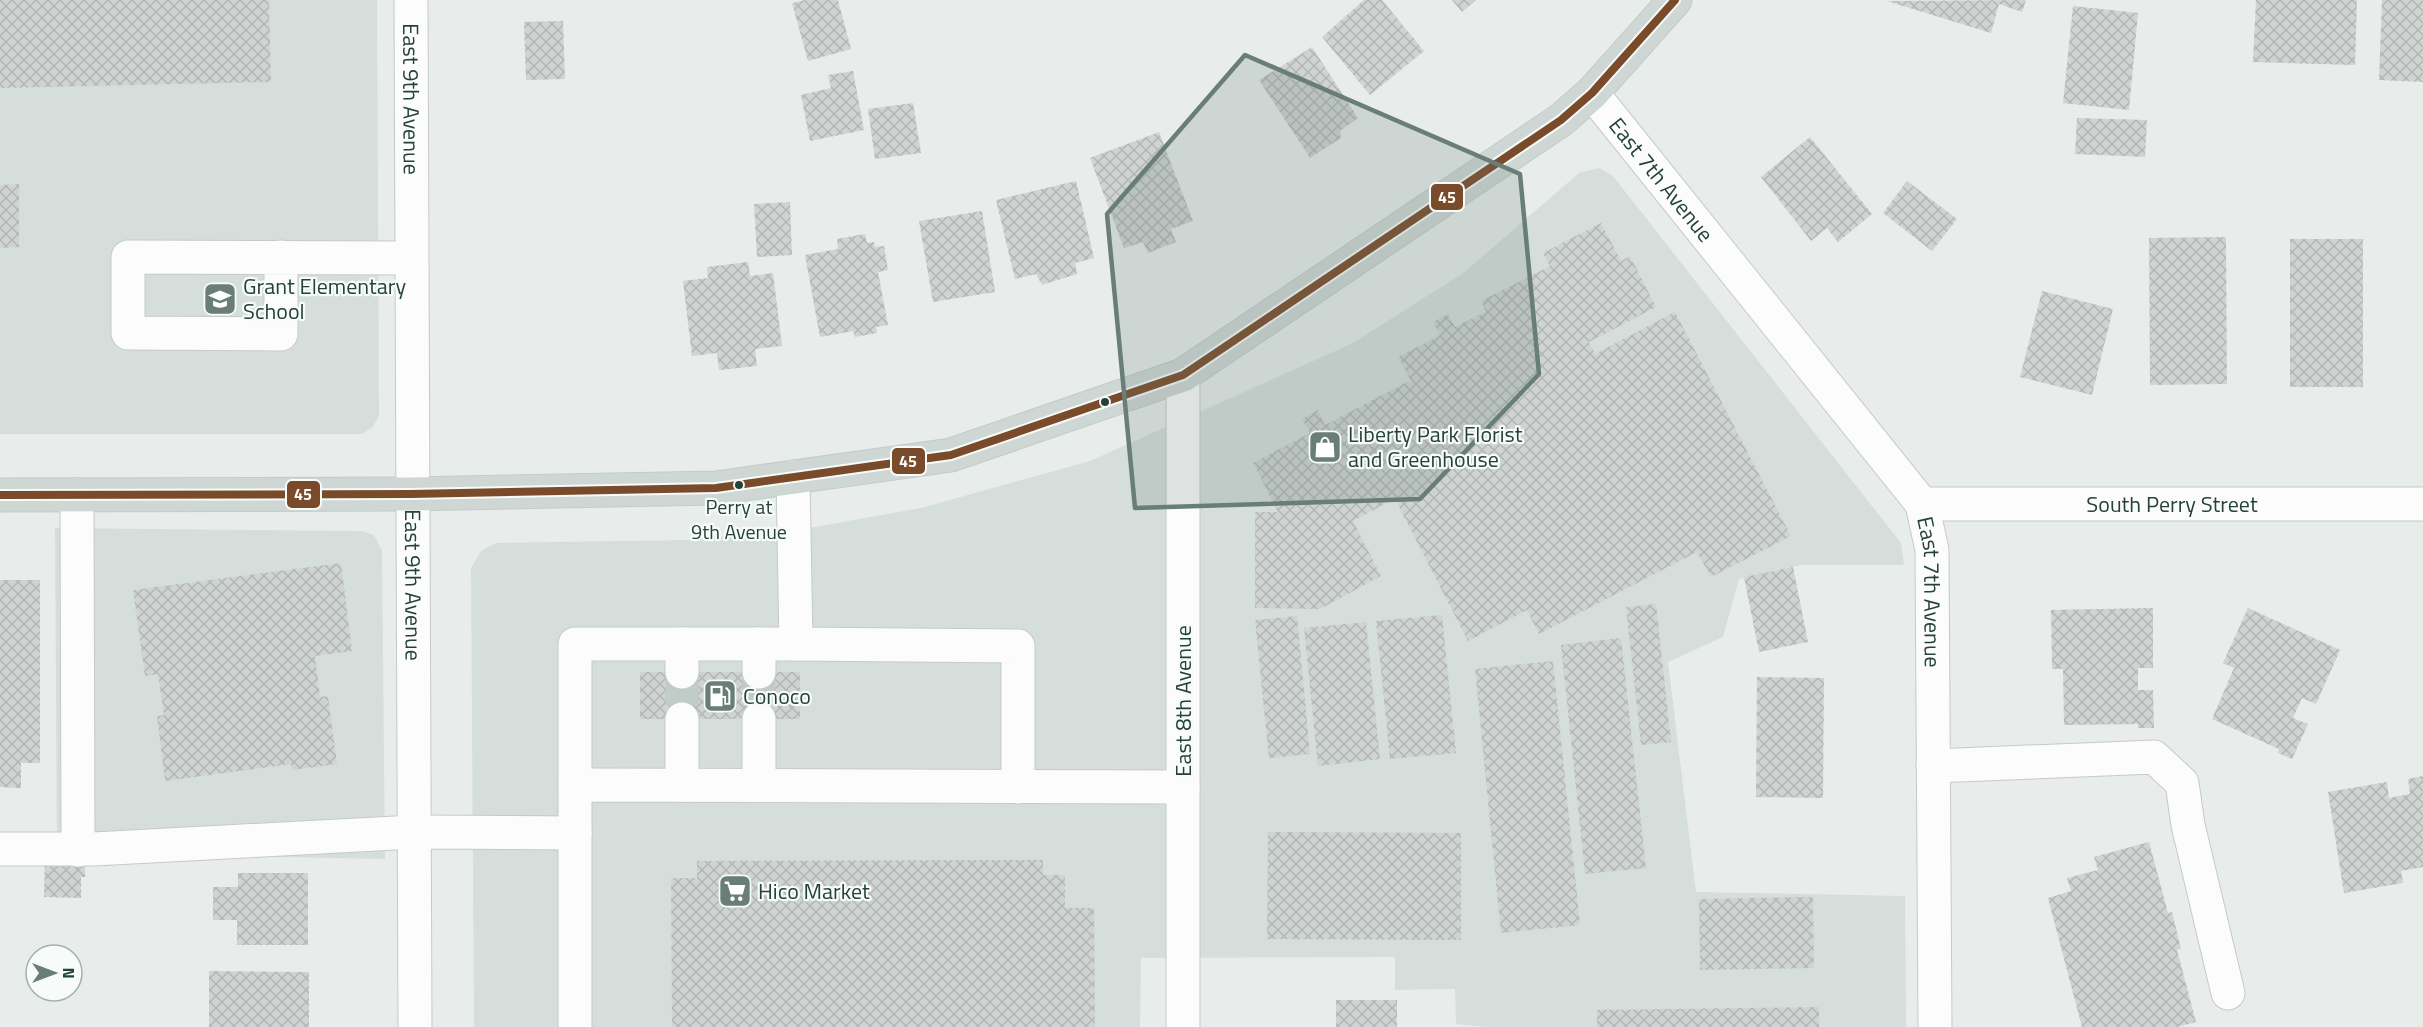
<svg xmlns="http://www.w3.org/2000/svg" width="2423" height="1027" font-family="'Titillium Web',sans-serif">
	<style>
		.built { fill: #d6dedb }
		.building { fill: url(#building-cross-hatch) }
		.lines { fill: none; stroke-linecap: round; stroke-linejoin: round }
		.minor-tunnel { stroke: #c1cbc8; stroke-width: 33; stroke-dasharray: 33 16; stroke-linecap: butt }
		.minor-casing { stroke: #c5cac8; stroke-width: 35 }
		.major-casing { stroke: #c3ccc9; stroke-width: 35 }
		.minor { stroke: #fcfcfc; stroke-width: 33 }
		.major { stroke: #cfd7d5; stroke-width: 33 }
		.bus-1-casing { stroke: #f7fbf9; stroke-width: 12 }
		.bus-1 { stroke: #7a4b2a; stroke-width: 8 }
		.marked { fill: #697e78; fill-opacity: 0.2; stroke: #697e78; stroke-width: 4.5; stroke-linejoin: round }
		.bus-dot { fill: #24423a; stroke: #f7fbf9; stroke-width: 2 }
		.labels { text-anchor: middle; stroke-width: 4.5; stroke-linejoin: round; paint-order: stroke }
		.bus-label { font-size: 20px; fill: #24423a; stroke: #f7fbf9 }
		.street-label { font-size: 22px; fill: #24423a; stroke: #f7fbf9 }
		.poi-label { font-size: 22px; fill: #24423a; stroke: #f7fbf9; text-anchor: start }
		.line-badge { stroke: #f7fbf9; stroke-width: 2 }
		.badge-label { font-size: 16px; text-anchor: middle; font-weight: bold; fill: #fff }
	</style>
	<defs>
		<pattern id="building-cross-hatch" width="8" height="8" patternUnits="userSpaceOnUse" patternTransform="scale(1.5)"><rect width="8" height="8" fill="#cfd4d2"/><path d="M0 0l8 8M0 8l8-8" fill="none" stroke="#b2b7b5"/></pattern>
	</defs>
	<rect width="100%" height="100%" fill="#e8edeb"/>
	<!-- built -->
	<g class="built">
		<polygon points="0,0 377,0 379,416 372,428 361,434 0,434"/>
		<polygon points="1599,168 1613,176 1901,543 1904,565 1801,565 1739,579 1723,637 1668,662 1696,892 1905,896 1906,1027 1485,1027 1456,1024 1455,989 1395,990 1395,957 1141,958 1140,1027 474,1027 471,568 481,551 496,543 687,540 809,528 921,508 1090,461 1351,344 1462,274 1579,173"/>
		<polygon points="55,528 362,531 374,535 382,551 385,859 57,853"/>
	</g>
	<!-- building -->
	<g class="building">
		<polygon points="0,0 269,0 271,82 0,88"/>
		<polygon points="805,0 838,0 851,49 808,61 792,3"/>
		<polygon points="1364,0 1382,0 1424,51 1370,95 1322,37"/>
		<polygon points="1452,0 1476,0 1462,12"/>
		<polygon points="2026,0 2022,12 1999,4 1991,33 1887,1"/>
		<polygon points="2256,0 2357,0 2355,65 2253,62"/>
		<polygon points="2382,0 2423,0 2423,82 2379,80"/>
		<polygon points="2073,6 2138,13 2129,110 2063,103"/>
		<polygon points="563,21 565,79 526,80 524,22"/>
		<polygon points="1312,47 1358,118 1340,131 1341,138 1310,158 1259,80"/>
		<polygon points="853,71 864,130 810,141 801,95 831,88 828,75"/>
		<polygon points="913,103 921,153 875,159 868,109"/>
		<polygon points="2077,118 2147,120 2145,157 2075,154"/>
		<polygon points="1159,132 1193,221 1171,229 1176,242 1148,253 1143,242 1124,248 1090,158"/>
		<polygon points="1810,137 1872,214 1838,242 1827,228 1811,241 1761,177"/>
		<polygon points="1076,181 1094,258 1075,263 1077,274 1042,285 1036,274 1015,279 996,200"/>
		<polygon points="1907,181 1957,219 1932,251 1883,213"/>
		<polygon points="19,184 19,247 0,248 0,185"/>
		<polygon points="790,202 792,255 757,257 754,204"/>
		<polygon points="982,211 995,292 933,302 919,221"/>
		<polygon points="1601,223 1621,261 1630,256 1656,307 1589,342 1595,354 1675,312 1791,536 1711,577 1697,552 1539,634 1527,610 1468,641 1395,499 1353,521 1381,576 1320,609 1255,608 1255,512 1278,512 1253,463 1310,433 1302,419 1318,410 1325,425 1409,381 1412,383 1398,357 1440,335 1433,322 1448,314 1455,327 1486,312 1481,301 1550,266 1543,253"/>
		<polygon points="865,234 867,243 874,242 875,247 884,246 888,270 878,272 888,325 876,327 877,333 855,337 853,331 820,337 805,255 838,249 837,239"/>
		<polygon points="2226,237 2227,384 2150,385 2149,238"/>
		<rect x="2290" y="239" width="73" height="148"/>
		<polygon points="748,262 750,276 773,273 782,346 755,349 757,366 719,370 717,353 692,356 683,281 708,278 707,267"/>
		<polygon points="2042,291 2113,309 2092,395 2020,377"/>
		<polygon points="341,563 352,651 315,656 320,697 328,696 337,764 292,770 291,764 165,781 157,716 164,715 158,674 145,676 133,590"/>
		<polygon points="1793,567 1808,642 1759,652 1744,577"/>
		<polygon points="0,580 40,580 40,763 21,763 21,788 0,787"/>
		<polygon points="1656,604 1671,742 1641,745 1626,607"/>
		<polygon points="2153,608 2153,668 2138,668 2138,690 2153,690 2154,728 2138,728 2138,724 2064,725 2063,669 2052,669 2051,610"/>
		<polygon points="2248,608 2340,650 2316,704 2302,698 2293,718 2308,724 2292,759 2278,753 2279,749 2212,719 2234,668 2223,663"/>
		<polygon points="1442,615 1456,753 1390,759 1376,621"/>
		<polygon points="1297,616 1310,754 1269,758 1255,620"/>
		<polygon points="1366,622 1380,759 1318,766 1304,628"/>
		<polygon points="1621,638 1646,868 1585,874 1561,645"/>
		<polygon points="1553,661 1580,925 1501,933 1475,669"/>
		<rect x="640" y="672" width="160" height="47"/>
		<polygon points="1757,677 1824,678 1823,798 1756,797"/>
		<polygon points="2423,776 2423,867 2401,871 2403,883 2344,893 2328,792 2387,782 2389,798 2410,794 2408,779"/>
		<polygon points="1268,832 1461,833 1461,940 1267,939"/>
		<polygon points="2149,842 2168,913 2172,912 2181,949 2177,950 2196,1022 2177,1027 2082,1027 2048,898 2071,891 2067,878 2098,870 2094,857"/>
		<polygon points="45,855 85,856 85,877 81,877 81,898 44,897"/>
		<polygon points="1043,860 1043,875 1065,875 1065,908 1094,908 1095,1027 672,1027 671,878 697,878 697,861"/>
		<polygon points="238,873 308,873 308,945 237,945 237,920 213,920 213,887 238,887"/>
		<polygon points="1813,897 1814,968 1700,970 1699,899"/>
		<polygon points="209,971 309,972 309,1027 209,1027"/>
		<rect x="1336" y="1000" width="61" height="27"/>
		<polygon points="1819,1007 1819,1027 1597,1027 1597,1010"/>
	</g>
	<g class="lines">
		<!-- minor-tunnel -->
		<g class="minor-tunnel">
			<polyline points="682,672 682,719"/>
			<polyline points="759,672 759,719"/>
		</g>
		<!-- minor casing -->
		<g class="minor-casing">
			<g id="minor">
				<path id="s1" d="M411,0l4,1027"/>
				<path id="s2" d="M1592,93l330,411 10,46 3,477"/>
				<polyline points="281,257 281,334 128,333 128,257 411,258"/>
				<polyline points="1183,375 1183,1027"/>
				<polyline points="793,477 796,644 1018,646 1018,787"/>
				<polyline points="77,495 78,850"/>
				<path id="s3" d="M1922,504h501"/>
				<polyline points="759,644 759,672"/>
				<polyline points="682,672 682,644"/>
				<polyline points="682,719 682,785"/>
				<polyline points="759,719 759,785"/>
				<polyline points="1933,766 2154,757 2182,783 2188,825 2228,993"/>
				<polyline points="575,785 575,644 796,644"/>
				<polyline points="0,849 94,849 414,832 575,833"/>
				<polyline points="575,1027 575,785 1183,787"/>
			</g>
		</g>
		<!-- major casing -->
		<g class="major-casing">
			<polyline id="major" points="0,495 411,494 716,488 951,455 1183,375 1561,120 1592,93 1675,0"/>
		</g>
		<!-- minor -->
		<use href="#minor" class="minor"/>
		<!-- major -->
		<use href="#major" class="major"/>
		<!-- bus-1 casing -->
		<g class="bus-1-casing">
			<polyline id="bus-1" points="0,495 411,494 716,488 951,455 1183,375 1561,120 1592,93 1675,0"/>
		</g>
		<!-- bus-1 -->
		<use href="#bus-1" class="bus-1"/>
	</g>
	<!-- marked area -->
	<path class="marked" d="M1245,55l275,119 19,200 -119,125 -285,9 -28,-294z"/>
	<!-- icons -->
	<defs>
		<g id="school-square" transform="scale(1.725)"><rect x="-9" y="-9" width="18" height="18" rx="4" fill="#697e78" stroke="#f7fbf9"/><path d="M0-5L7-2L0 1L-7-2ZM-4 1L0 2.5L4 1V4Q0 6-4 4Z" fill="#fff"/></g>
		<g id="shop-square" transform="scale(1.725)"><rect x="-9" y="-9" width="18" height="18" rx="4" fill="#697e78" stroke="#f7fbf9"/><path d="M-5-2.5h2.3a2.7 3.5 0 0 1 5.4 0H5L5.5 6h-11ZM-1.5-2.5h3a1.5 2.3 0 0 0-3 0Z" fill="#fff"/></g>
		<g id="fuel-square" transform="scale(1.725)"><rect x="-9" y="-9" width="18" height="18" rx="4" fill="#697e78" stroke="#f7fbf9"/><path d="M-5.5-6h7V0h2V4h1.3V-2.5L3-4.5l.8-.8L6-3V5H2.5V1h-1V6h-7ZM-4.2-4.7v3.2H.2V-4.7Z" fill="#fff"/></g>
		<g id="supermarket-square" transform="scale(1.725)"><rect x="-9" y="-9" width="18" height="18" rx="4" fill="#697e78" stroke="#f7fbf9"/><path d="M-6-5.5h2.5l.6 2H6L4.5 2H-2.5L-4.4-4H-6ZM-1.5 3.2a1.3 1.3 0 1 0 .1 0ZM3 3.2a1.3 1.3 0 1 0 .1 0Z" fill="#fff"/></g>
	</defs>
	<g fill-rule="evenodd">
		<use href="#school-square" x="220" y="299"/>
		<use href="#shop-square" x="1325" y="447"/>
		<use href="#fuel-square" x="720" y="696"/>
		<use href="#supermarket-square" x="735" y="891"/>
	</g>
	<!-- markers -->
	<g class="bus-dot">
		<circle cx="1105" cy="402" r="5"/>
		<circle cx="739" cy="485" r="5"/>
	</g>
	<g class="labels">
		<!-- bus labels -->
		<g class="bus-label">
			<text x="739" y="514">Perry at<tspan x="739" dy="25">9th Avenue</tspan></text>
		</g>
		<!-- street labels -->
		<g class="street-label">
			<text dy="8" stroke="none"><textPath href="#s1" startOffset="99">East 9th Avenue</textPath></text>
			<text dy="8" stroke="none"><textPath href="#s2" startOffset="111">East 7th Avenue</textPath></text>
			<text dy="8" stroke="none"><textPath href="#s3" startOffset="250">South Perry Street</textPath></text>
			<text dy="8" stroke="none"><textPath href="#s1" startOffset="585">East 9th Avenue</textPath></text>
			<text dy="8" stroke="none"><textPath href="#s2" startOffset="616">East 7th Avenue</textPath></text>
			<text transform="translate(1183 701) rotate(-90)" y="8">East 8th Avenue</text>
		</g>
		<!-- poi labels -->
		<g class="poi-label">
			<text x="243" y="294">Grant Elementary<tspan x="243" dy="25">School</tspan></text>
			<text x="1348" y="442">Liberty Park Florist<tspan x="1348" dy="25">and Greenhouse</tspan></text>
			<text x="743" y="704">Conoco</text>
			<text x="758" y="899">Hico Market</text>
		</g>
	</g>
	<g class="line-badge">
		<rect x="1430" y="183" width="34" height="28" rx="6" fill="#7a4b2a"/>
		<rect x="891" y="447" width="35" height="28" rx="6" fill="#7a4b2a"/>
		<rect x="286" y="480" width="35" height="29" rx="6" fill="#7a4b2a"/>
	</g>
	<g class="badge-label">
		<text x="1447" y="203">45</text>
		<text x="908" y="467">45</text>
		<text x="303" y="500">45</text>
	</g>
	<!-- north arrow -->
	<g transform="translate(54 973) rotate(90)"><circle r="28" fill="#f7fbf9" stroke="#a3b1ad" stroke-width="1.5"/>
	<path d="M0-4.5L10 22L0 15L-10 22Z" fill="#697e78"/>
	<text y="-9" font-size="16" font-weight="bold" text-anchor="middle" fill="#24423a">N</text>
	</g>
</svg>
